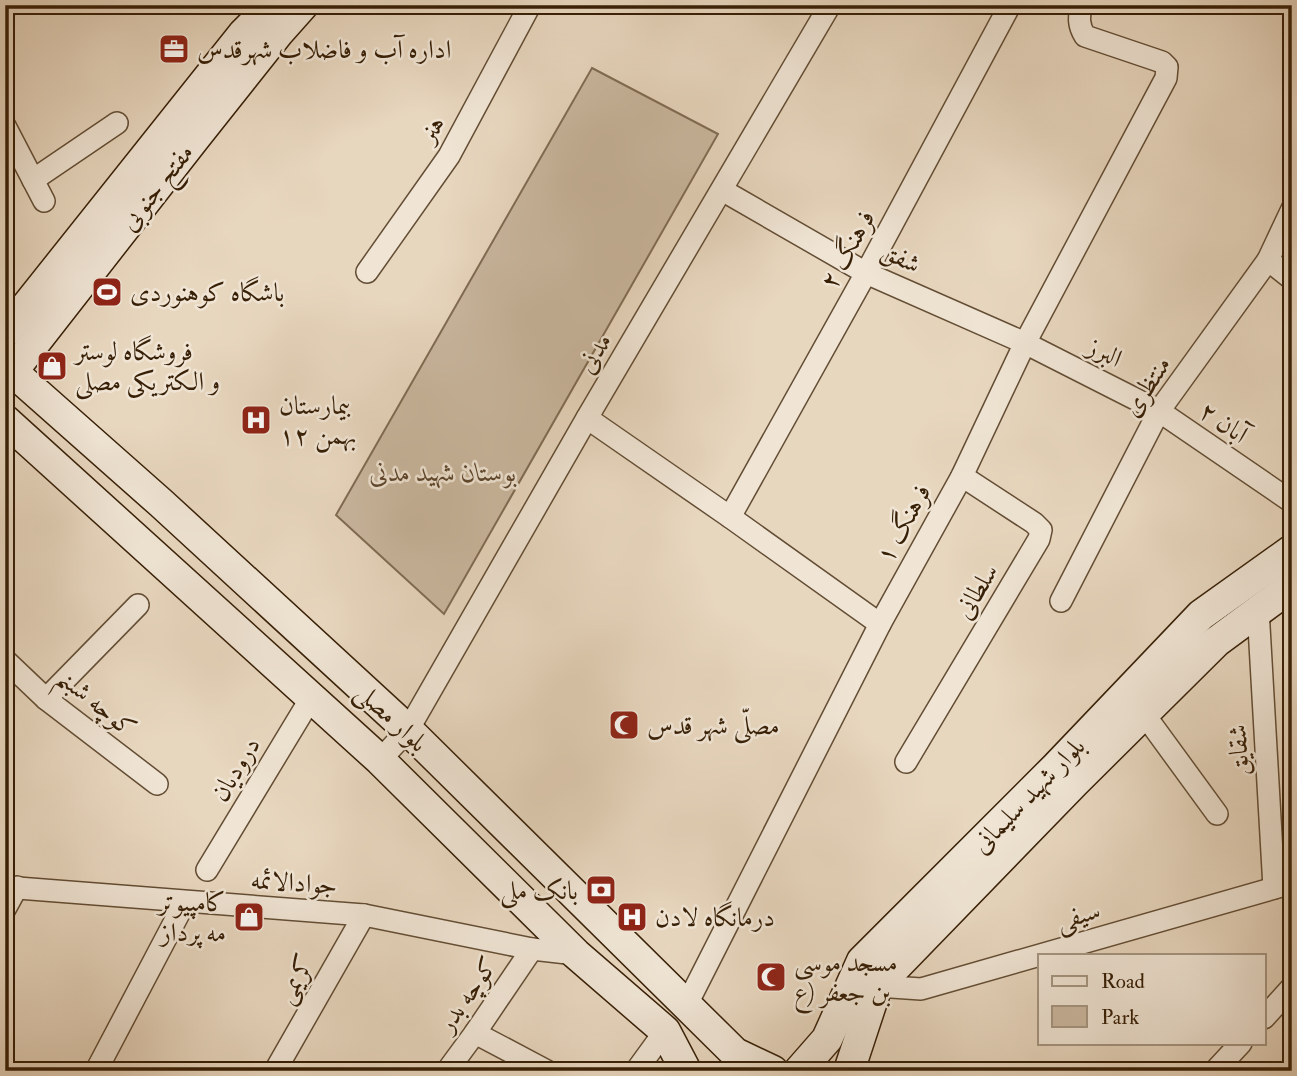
<svg xmlns="http://www.w3.org/2000/svg" width="1297" height="1076" font-family="'IM FELL Double Pica',Amiri,serif">
	<style>
		.green { fill: #cab8a0; stroke: #806c53; stroke-width: 2 }
		.lines { fill: none; stroke-linecap: round; stroke-linejoin: round }
		.street-casing { stroke: #634d34; stroke-width: 24 }
		.secondary-casing { stroke: #371f06; stroke-width: 33 }
		.street { stroke: #f0e5d5; stroke-width: 21 }
		.secondary { stroke: #f0e5d5; stroke-width: 30 }
		.labels { text-anchor: middle; stroke-width: 5; stroke-linejoin: round; paint-order: stroke }
		.poi-label { font-size: 26px; fill: #371f06; stroke: #f0e5d5; text-anchor: start }
		.street-label { font-size: 26px; fill: #371f06; stroke: #f0e5d5 }
		.park-label { font-size: 26px; font-style: italic; fill: #5c452c; stroke: #f0e5d5 }
	</style>
	<rect width="100%" height="100%" fill="#e8d7bf"/>
	<filter id="stains"><feTurbulence type="fractalNoise" baseFrequency=".00286" numOctaves="4"/><feColorMatrix values="0 0 0 0 .2 0 0 0 0 .09 0 0 0 0 .02 0 0 0 .5 -.17"/></filter>
	<radialGradient id="worn" r=".72"><stop offset=".6" stop-color="#630" stop-opacity="0"/><stop offset="1" stop-color="#630" stop-opacity=".3"/></radialGradient>
	<!-- green -->
	<polygon class="green" points="592,68 718,134 444,614 336,515"/>
	<g class="lines">
		<!-- street casing -->
		<g class="street-casing">
			<g id="street">
				<polyline points="5,8 9,5"/>
				<polyline points="5,126 44,201"/>
				<polyline points="33,180 117,123"/>
				<polyline points="722,190 866,273 1025,343 1159,411 1292,502"/>
				<polyline points="1268,260 1292,279"/>
				<polyline points="367,272 449,156 530,5"/>
				<polyline points="587,418 730,517 880,624"/>
				<polyline points="730,517 866,273 1010,5"/>
				<polyline points="1061,601 1159,411 1268,260 1292,209"/>
				<polyline points="1258,609 1274,888"/>
				<polyline points="5,660 46,699 157,784"/>
				<polyline points="46,699 138,605"/>
				<polyline points="1144,714 1217,814"/>
				<polyline points="380,760 408,730 587,418 830,5"/>
				<polyline points="906,762 1039,539 1041,530 1034,523 962,476"/>
				<polyline points="207,870 311,698"/>
				<polyline points="5,887 364,915 532,949 576,954"/>
				<polyline points="5,909 17,887"/>
				<polyline points="877,986 921,989 1292,883"/>
				<path d="M686,1006l194,-382 82,-148 63,-133 141,-265 1,-11 -5,-5 -77,-26c-7,-11 -6,-18 -4,-31"/>
				<polyline points="1264,1018 1292,987"/>
				<polyline points="475,1033 547,1071"/>
				<polyline points="96,1071 185,902"/>
				<polyline points="275,1071 364,915"/>
				<polyline points="447,1071 475,1033 532,949"/>
				<polyline points="636,1071 665,1031"/>
				<polyline points="1215,1071 1241,1043"/>
			</g>
		</g>
		<!-- secondary casing -->
		<g class="secondary-casing">
			<g id="secondary">
				<polyline points="5,333 243,34 272,5"/>
				<polyline points="5,365 161,503 408,730 735,1053 773,1071"/>
				<polyline points="5,381 194,139 279,32 303,5"/>
				<polyline points="5,420 380,760 576,954 665,1031 686,1071"/>
				<polyline points="799,1071 827,1039 862,961 1056,767 1201,615 1292,550"/>
				<polyline points="849,1071 877,986 1074,783 1216,642 1292,586"/>
			</g>
		</g>
		<!-- street -->
		<use href="#street" class="street"/>
		<!-- secondary -->
		<use href="#secondary" class="secondary"/>
	</g>
	<!-- icons -->
	<defs>
		<g id="office-square" transform="scale(1.575)"><rect x="-9" y="-9" width="18" height="18" rx="4" fill="#8f2418" stroke="#f0e5d5"/><path d="M-6-3h4V-5.5h4V-3h4V5H-6ZM-1-4.5V-3h2v-1.5ZM-6 0V1H6V0Z" fill="#fff"/></g>
		<g id="stadium-square" transform="scale(1.575)"><rect x="-9" y="-9" width="18" height="18" rx="4" fill="#8f2418" stroke="#f0e5d5"/><path d="M0-5a6.5 5 0 1 0 0 10a6.5 5 0 1 0 0-10ZM-3.5-1.8h7v3.6h-7Z" fill="#fff"/></g>
		<g id="shop-square" transform="scale(1.575)"><rect x="-9" y="-9" width="18" height="18" rx="4" fill="#8f2418" stroke="#f0e5d5"/><path d="M-5-2.5h2.3a2.7 3.5 0 0 1 5.4 0H5L5.5 6h-11ZM-1.5-2.5h3a1.5 2.3 0 0 0-3 0Z" fill="#fff"/></g>
		<g id="hospital-square" transform="scale(1.575)"><rect x="-9" y="-9" width="18" height="18" rx="4" fill="#8f2418" stroke="#f0e5d5"/><path d="M-5-5h3v3.5h4V-5h3V5h-3V1.5h-4V5h-3Z" fill="#fff"/></g>
		<g id="mosque-square" transform="scale(1.575)"><rect x="-9" y="-9" width="18" height="18" rx="4" fill="#8f2418" stroke="#f0e5d5"/><path d="M3.5-4.9A6 6 0 1 0 3.5 4.9A5 5 0 1 1 3.5-4.9Z" fill="#fff"/></g>
		<g id="bank-square" transform="scale(1.575)"><rect x="-9" y="-9" width="18" height="18" rx="4" fill="#8f2418" stroke="#f0e5d5"/><path d="M-6-4H6V4H-6ZM0-2.3a2.3 2.3 0 1 0 0 4.6a2.3 2.3 0 1 0 0-4.6Z" fill="#fff"/></g>
	</defs>
	<g fill-rule="evenodd">
		<use href="#office-square" x="174" y="49"/>
		<use href="#stadium-square" x="107" y="292"/>
		<use href="#shop-square" x="52" y="366"/>
		<use href="#hospital-square" x="256" y="420"/>
		<use href="#mosque-square" x="624" y="725"/>
		<use href="#bank-square" x="601" y="890"/>
		<use href="#shop-square" x="249" y="917"/>
		<use href="#hospital-square" x="632" y="917"/>
		<use href="#mosque-square" x="771" y="977"/>
	</g>
	<g class="labels">
		<!-- poi labels -->
		<g class="poi-label">
			<text x="197" y="58">اداره آب و فاضلاب شهرقدس</text>
			<text x="130" y="301">باشگاه کوهنوردی</text>
			<text x="75" y="360">فروشگاه لوستر<tspan x="75" dy="30">و الکتریکی مصلی</tspan></text>
			<text x="279" y="414">بیمارستان<tspan x="279" dy="30">۱۲ بهمن</tspan></text>
			<text x="647" y="734">مصلّی شهر قدس</text>
			<text x="578" y="899" text-anchor="end">بانک ملی</text>
			<text x="226" y="911" text-anchor="end">کامپیوتر<tspan x="226" dy="30">مه پرداز</tspan></text>
			<text x="655" y="926">درمانگاه لادن</text>
			<text x="794" y="971">مسجد موسی<tspan x="794" dy="30">بن جعفر (ع</tspan></text>
		</g>
		<!-- street labels -->
		<g class="street-label">
			<text transform="translate(431 129) rotate(-60)" y="9">هنر</text>
			<text transform="translate(156 187) rotate(-52)" y="9">مفتح جنوبی</text>
			<text transform="translate(847 249) rotate(-61)" y="9">فرهنگ ۲</text>
			<text transform="translate(901 257) rotate(25)" y="9">شفق</text>
			<text transform="translate(1105 352) rotate(27)" y="9">البرز</text>
			<text transform="translate(594 353) rotate(-59)" y="9">مدنی</text>
			<text transform="translate(1146 386) rotate(-57)" y="9">منتظری</text>
			<text transform="translate(1224 422) rotate(35)" y="9">آبان ۲</text>
			<text transform="translate(903 523) rotate(-61)" y="9">فرهنگ ۱</text>
			<text transform="translate(976 591) rotate(-59)" y="9">سلطانی</text>
			<text transform="translate(97 702) rotate(39)" y="9">کوچه شبنم</text>
			<text transform="translate(392 717) rotate(43)" y="9">بلوار مصلی</text>
			<text transform="translate(1238 750) rotate(-93)" y="9">شقایق</text>
			<text transform="translate(235 769) rotate(-59)" y="9">درودیان</text>
			<text transform="translate(1028 795) rotate(-46)" y="9">بلوار شهید سلیمانی</text>
			<text transform="translate(294 882) rotate(4)" y="9">جوادالائمه</text>
			<text transform="translate(1078 915) rotate(-16)" y="9">سیفی</text>
			<text transform="translate(295 979) rotate(-60)" y="9">کریمی</text>
			<text transform="translate(467 994) rotate(-55)" y="9">کوچه بدر</text>
		</g>
		<!-- park labels -->
		<g class="park-label">
			<text x="443" y="481">بوستان شهید مدنی</text>
		</g>
	</g>
	<!-- margin -->
	<rect width="1297" height="1076" fill="none" stroke="#e8d7bf" stroke-width="28"/>
	<rect x="7" y="7" width="1283" height="1062" fill="none" stroke="#371f06" stroke-width="3.5"/>
	<rect x="14" y="14" width="1269" height="1048" fill="none" stroke="#371f06" stroke-width="2"/>
	<!-- legend -->
	<rect x="1038" y="954" width="228" height="91" fill="#f0e5d5" stroke="#a69682" stroke-width="2"/>
	<rect x="1052" y="976" width="35" height="10" fill="#f0e5d5" stroke="#a69682" stroke-width="2"/>
	<text x="1101" y="988" font-size="21" fill="#371f06">Road</text>
	<rect x="1052" y="1006" width="35" height="21" fill="#cab8a0" stroke="#a69682" stroke-width="2"/>
	<text x="1101" y="1024" font-size="21" fill="#371f06">Park</text>
	<rect width="100%" height="100%" filter="url(#stains)"/>
	<rect width="100%" height="100%" fill="url(#worn)"/>
</svg>
